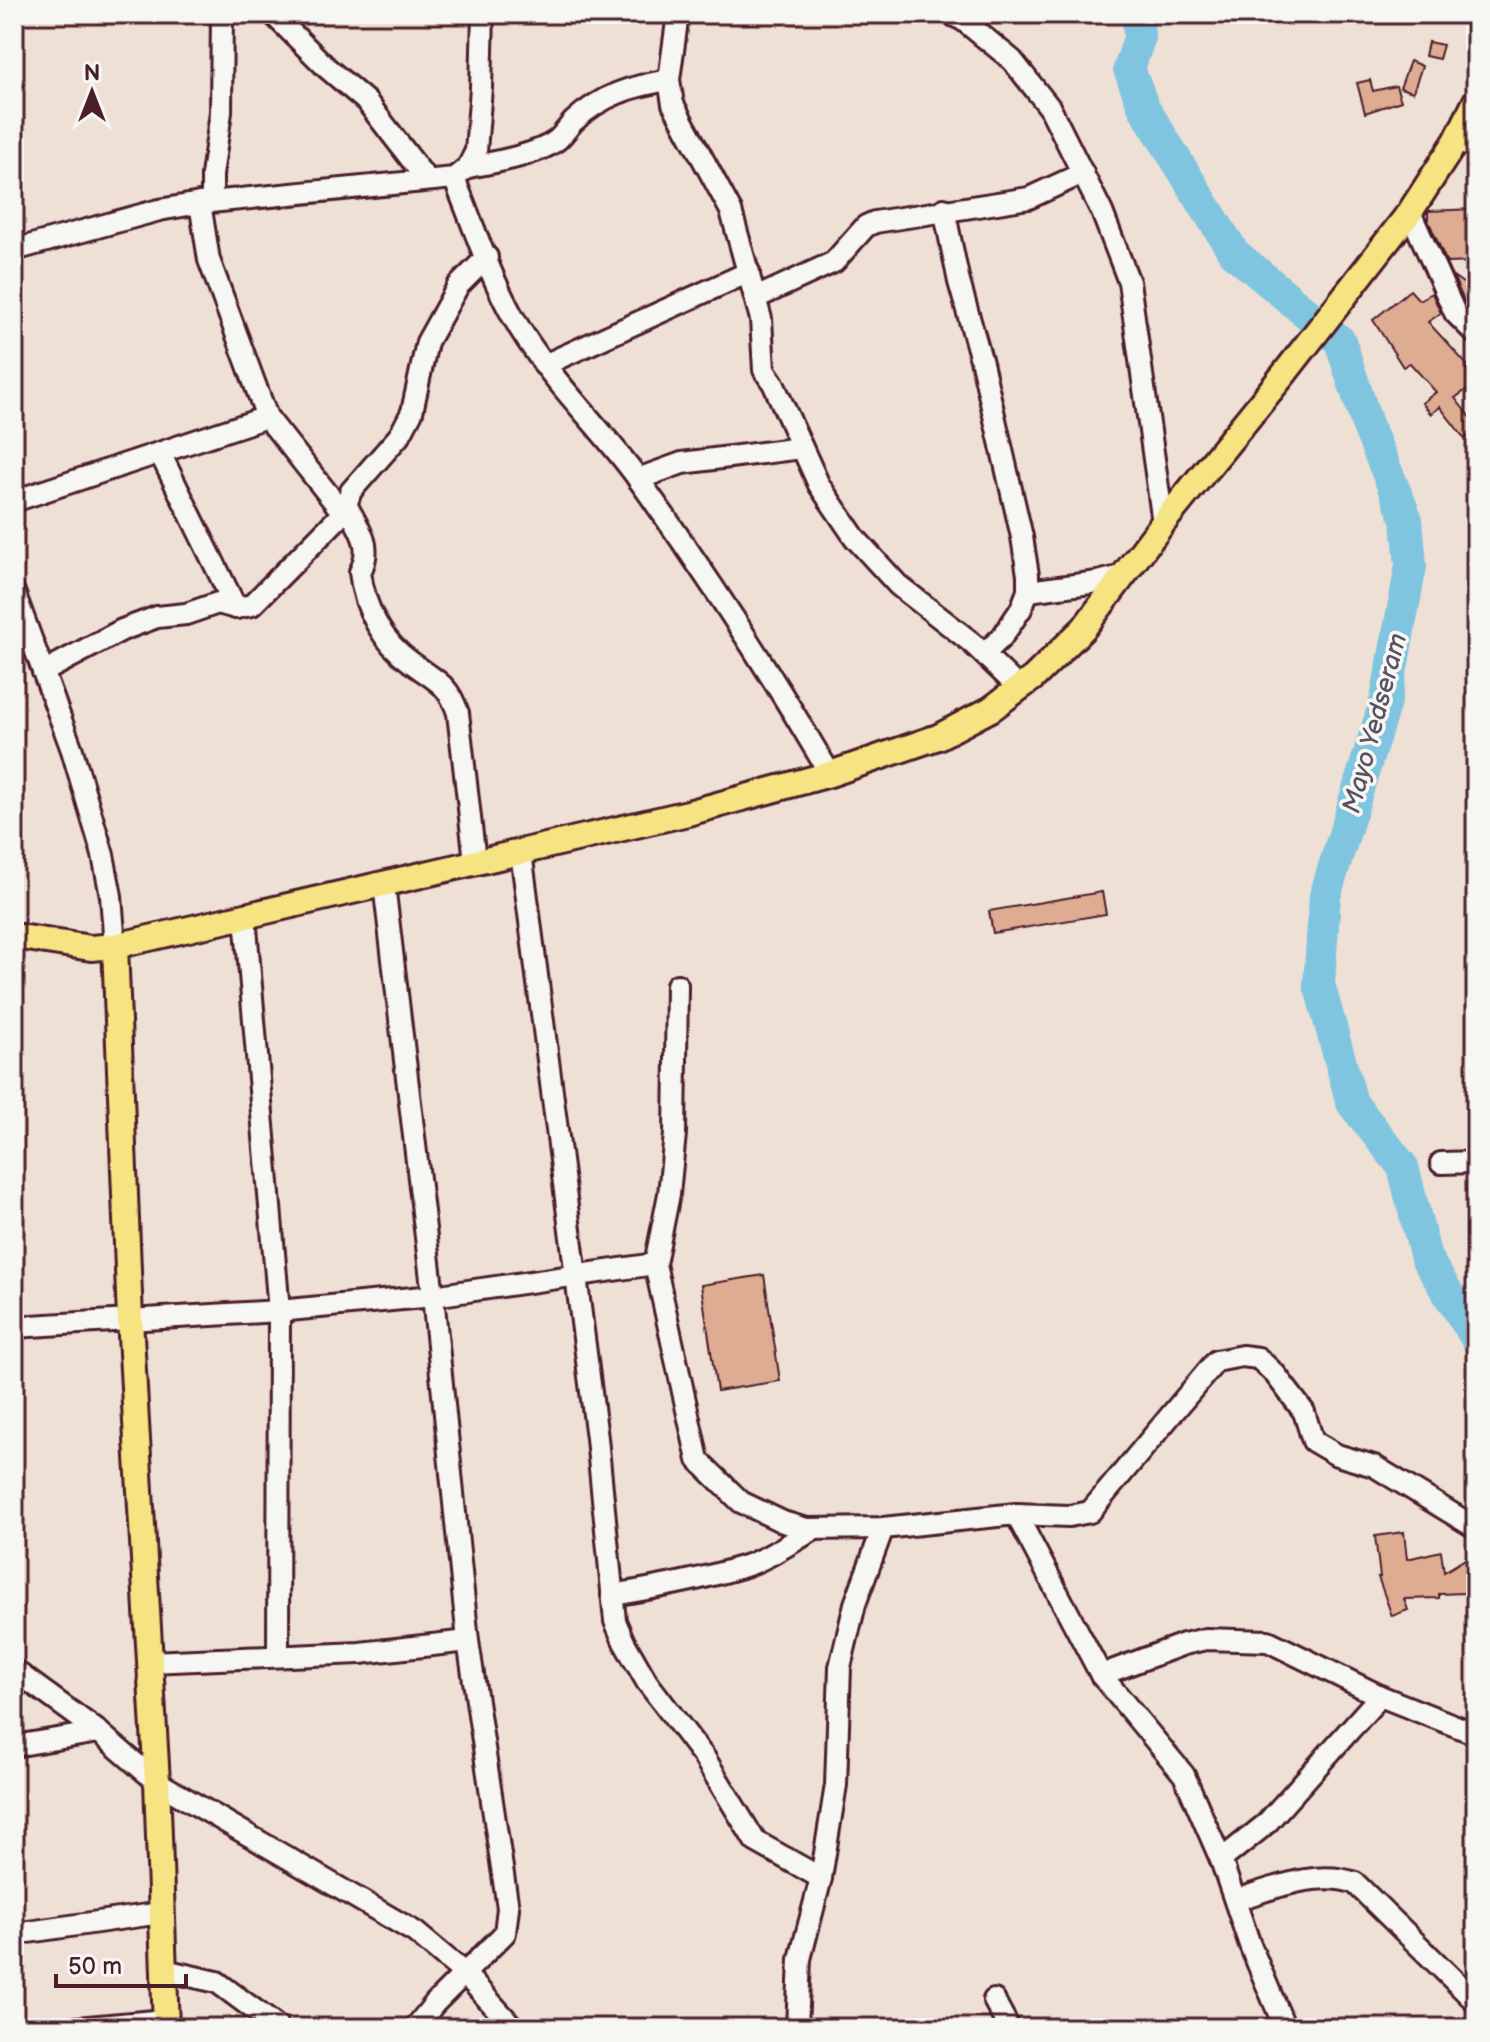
<svg xmlns="http://www.w3.org/2000/svg" width="1490" height="2042" font-family="'Balsamiq Sans',sans-serif">
	<style>
		.lines { fill: none; stroke-linecap: round; stroke-linejoin: round }
		.river { stroke: #7fc5e0; stroke-width: 32 }
		.building { fill: #deac91; stroke: #4a1f2b; stroke-width: 2 }
		.minor-casing { stroke: #4a1f2b; stroke-width: 26 }
		.major-casing { stroke: #4a1f2b; stroke-width: 30 }
		.minor { stroke: #f6f6f2; stroke-width: 20 }
		.major { stroke: #f6e381; stroke-width: 24 }
		.labels { text-anchor: middle; stroke-width: 7; stroke-linejoin: round; paint-order: stroke }
		.water-label { font-size: 26px; font-style: italic; fill: #5a5161; stroke: #f6f6f2 }
	</style>
	<rect width="100%" height="100%" fill="#efe0d5"/>
	<filter id="ink" filterUnits="userSpaceOnUse"><feTurbulence type="fractalNoise" baseFrequency=".0125" numOctaves="2"/><feDisplacementMap in="SourceGraphic" scale="16" xChannelSelector="R" yChannelSelector="G"/><feConvolveMatrix kernelMatrix="1 2 1 2 8 2 1 2 1" color-interpolation-filters="sRGB"/></filter>
	<g filter="url(#ink)">
		<g class="lines">
			<!-- river -->
			<polyline class="river" points="1138,14 1139,39 1129,69 1144,108 1234,253 1340,341 1367,424 1407,520 1411,566 1386,699 1325,896 1319,984 1352,1103 1403,1167 1426,1258 1476,1338"/>
		</g>
		<!-- building -->
		<g class="building">
			<polygon points="1428,42 1443,45 1439,59 1425,56"/>
			<polygon points="1410,61 1422,66 1413,92 1400,88"/>
			<polygon points="1370,80 1373,91 1396,86 1401,101 1365,113 1357,83"/>
			<polygon points="1474,209 1476,262 1447,263 1428,220 1428,211"/>
			<polygon points="1453,276 1476,292 1475,315 1466,306"/>
			<polygon points="1410,290 1419,300 1432,293 1441,313 1428,322 1469,367 1466,369 1476,383 1455,398 1476,425 1476,431 1465,439 1440,407 1431,414 1422,403 1436,392 1410,363 1403,367 1373,320"/>
			<polygon points="1102,892 1106,914 993,933 989,911"/>
			<polygon points="764,1275 780,1381 717,1391 701,1285"/>
			<polygon points="1404,1532 1407,1559 1441,1551 1444,1572 1467,1558 1476,1574 1476,1602 1464,1593 1439,1594 1439,1598 1404,1599 1408,1610 1392,1616 1378,1577 1380,1577 1375,1536"/>
		</g>
		<g class="lines">
			<!-- minor casing -->
			<g class="minor-casing">
				<g id="minor">
					<polyline points="273,14 327,68 367,102 427,180"/>
					<polyline points="678,14 669,80 673,104 731,211 761,319 764,370 773,383 819,485 855,538 898,585 971,642 1019,688"/>
					<polyline points="950,14 963,20 1012,60 1050,108 1102,212 1129,282 1163,523"/>
					<polyline points="1456,141 1476,148"/>
					<path d="M468,167c24,-4 70,-12 89,-27 6,-5 11,-13 17,-19 28,-26 58,-35 95,-41"/>
					<path d="M454,178c19,46 35,96 59,139 34,61 86,107 126,163 68,95 132,193 191,294"/>
					<polyline points="212,201 212,175 221,112 222,14"/>
					<polyline points="200,203 209,260 267,417 343,513"/>
					<polyline points="944,209 959,282 982,363 1022,537 1028,575 1028,591 1021,609 1002,637 984,654"/>
					<polyline points="1410,212 1455,313 1476,334"/>
					<polyline points="14,250 159,210 200,203 454,178 468,167 476,151 481,88 483,14"/>
					<polyline points="756,298 834,262 866,226 875,222 1029,198 1083,173"/>
					<polyline points="544,365 749,272"/>
					<polyline points="160,453 236,608"/>
					<polyline points="638,479 682,463 801,448"/>
					<polyline points="14,501 267,417"/>
					<path d="M346,504c13,26 28,41 14,68 4,36 22,70 52,91 24,18 36,20 46,50l17,148"/>
					<polyline points="1028,591 1098,582 1126,575"/>
					<polyline points="14,592 72,750 103,855 111,896 115,946"/>
					<polyline points="43,672 122,630 157,617 186,614 218,603 236,608 252,605 343,513 351,491 400,435 412,412 427,342 458,286 487,257"/>
					<polyline points="521,852 597,1438 615,1621 624,1642 647,1682 704,1757 755,1841 821,1878"/>
					<polyline points="384,884 433,1296 468,1641 508,1908 505,1933 435,2003 415,2028"/>
					<polyline points="245,916 279,1311 278,1656"/>
					<polyline points="677,985 675,1134 669,1194 655,1264 698,1460 741,1502 783,1522 807,1529 883,1528 1016,1514 1069,1516 1090,1512 1216,1361 1242,1356 1258,1358 1275,1374 1304,1412 1313,1441 1337,1455 1374,1466 1476,1528"/>
					<polyline points="1441,1163 1476,1162"/>
					<polyline points="14,1327 279,1311 433,1296 655,1264"/>
					<polyline points="1016,1514 1101,1675 1184,1775 1221,1860 1250,1945 1285,2028"/>
					<path d="M612,1595c44,-7 87,-15 130,-28 26,-8 49,-25 73,-38"/>
					<polyline points="150,1662 360,1653 468,1641"/>
					<polyline points="14,1670 99,1732 157,1782 415,1932 464,1973 514,2028"/>
					<polyline points="1101,1675 1184,1644 1206,1639 1268,1641 1380,1696 1476,1734"/>
					<polyline points="14,1746 99,1732"/>
					<polyline points="1221,1860 1266,1824 1380,1696"/>
					<path d="M1235,1900c37,-11 82,-31 120,-17l121,119"/>
					<polyline points="14,1934 161,1913"/>
					<polyline points="164,1970 217,1982 279,2028"/>
					<polyline points="994,2000 1009,2028"/>
					<polyline points="77,2028 165,2020"/>
					<polyline points="797,2028 800,1959 821,1878 836,1785 840,1667 855,1604 883,1528"/>
				</g>
			</g>
			<!-- major casing -->
			<g class="major-casing">
				<g id="major">
					<polyline points="14,936 91,948 115,946 245,916 688,813 830,774 938,737 991,709 1033,678 1084,628 1163,523 1284,374 1410,212 1456,141 1476,101"/>
					<polyline points="115,946 130,1319 157,1782 166,2028"/>
				</g>
			</g>
			<!-- minor -->
			<use href="#minor" class="minor"/>
			<!-- major -->
			<use href="#major" class="major"/>
		</g>
	</g>
	<g class="labels">
		<!-- water labels -->
		<g class="water-label">
			<text transform="translate(1374 723) rotate(-75)" y="9">Mayo Yedseram</text>
		</g>
	</g>
	<!-- margin -->
	<rect width="1490" height="2042" fill="none" stroke="#f6f6f2" stroke-width="48"/>
	<rect x="24" y="24" width="1442" height="1994" fill="none" stroke="#4a1f2b" stroke-width="3" filter="url(#ink)"/>
	<!-- north arrow -->
	<g transform="translate(92 92)" stroke="#f6f6f2" stroke-width="6" paint-order="stroke">
	<path d="M0-6L14 30L0 20L-14 30Z" fill="#4a1f2b"/>
	<text y="-12" font-size="22" font-weight="bold" text-anchor="middle" fill="#4a1f2b">N</text>
	</g>
	<!-- scale -->
	<path d="M56 1974v12h130v-12" fill="none" stroke="#4a1f2b" stroke-width="4"/>
	<text x="68" y="1974" font-size="24" fill="#4a1f2b" stroke="#f6f6f2" stroke-width="6" paint-order="stroke">50 m</text>
</svg>
